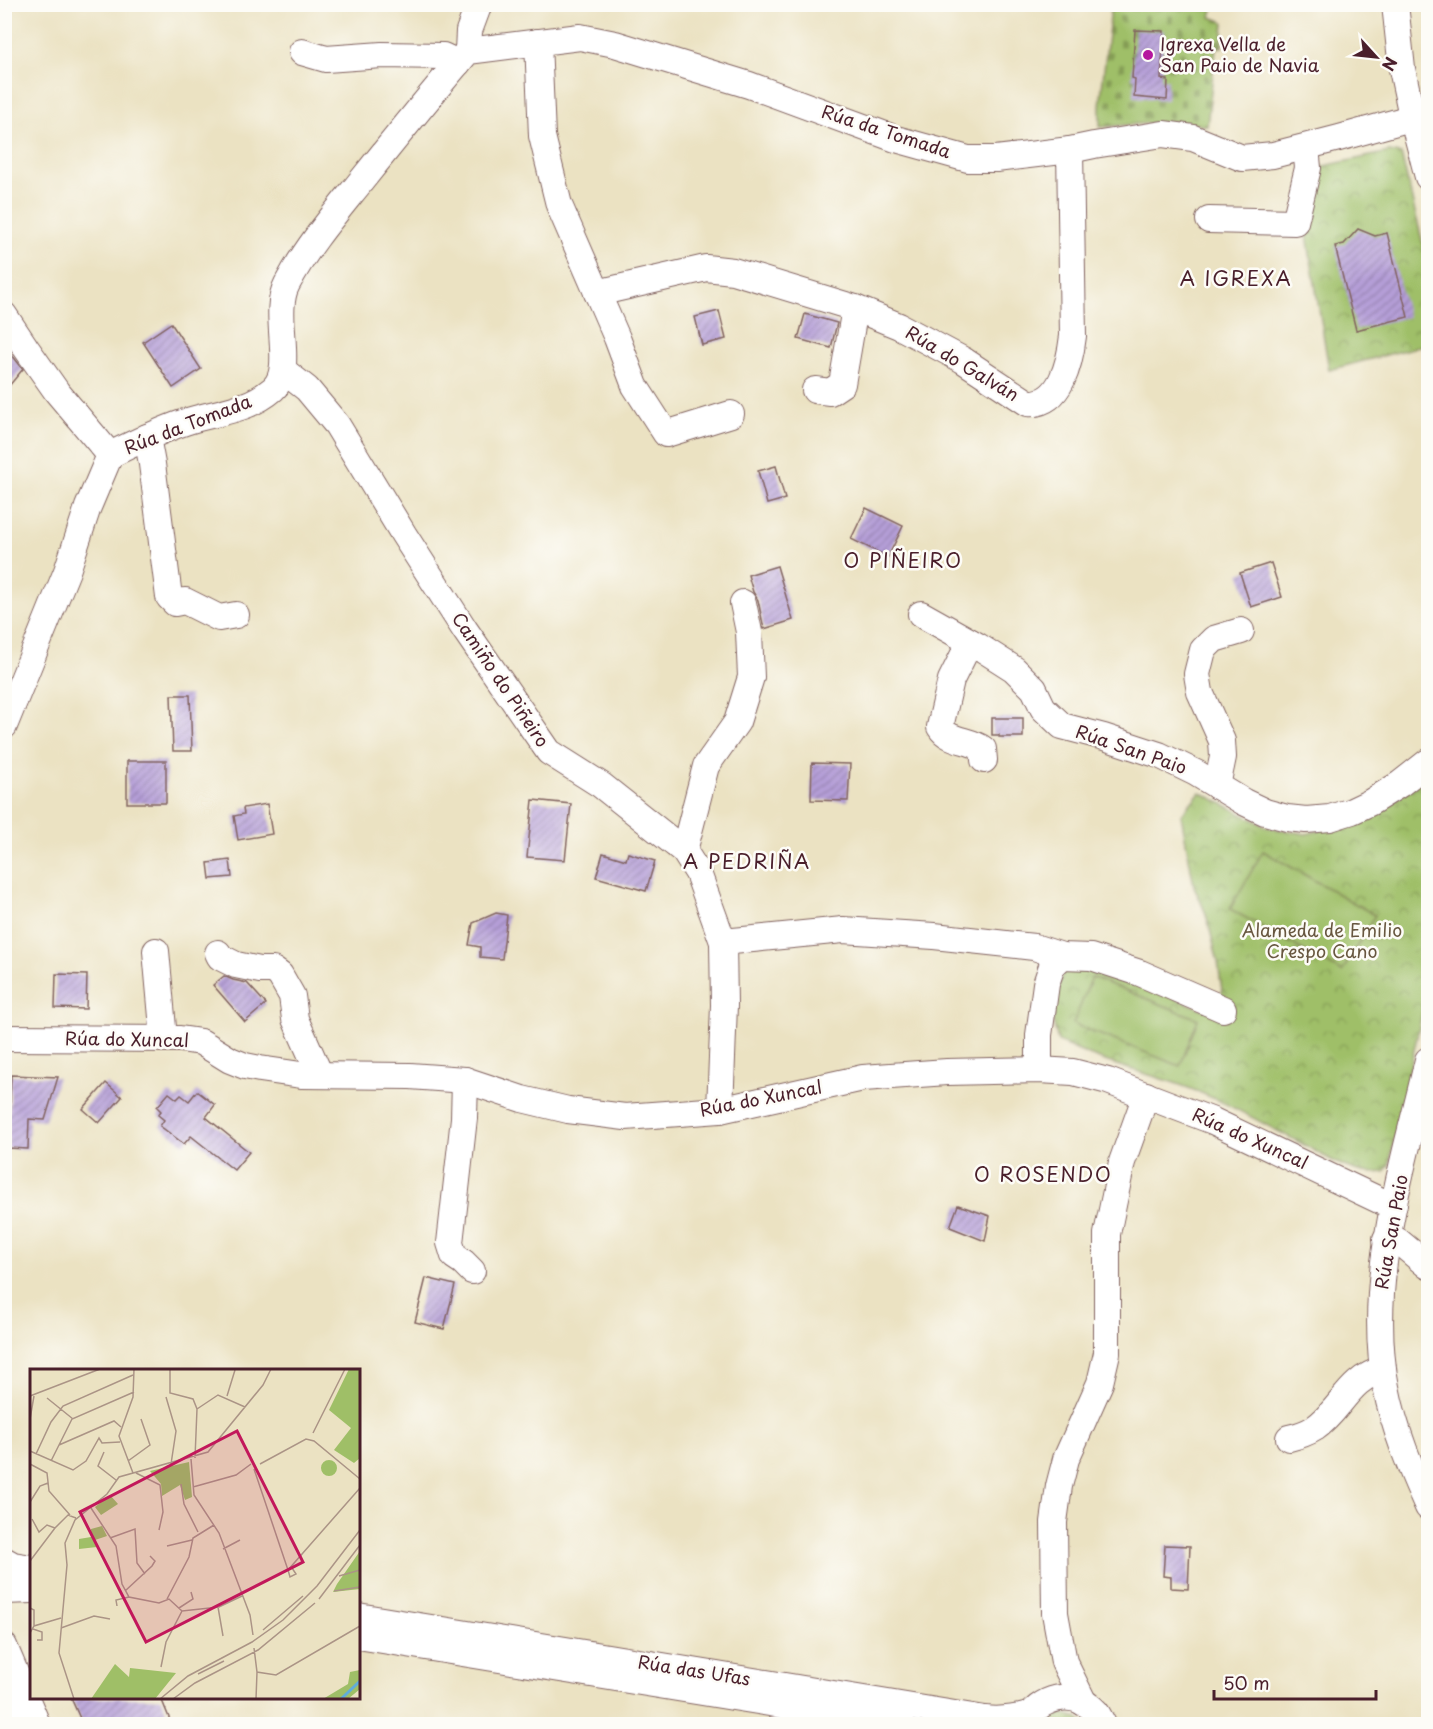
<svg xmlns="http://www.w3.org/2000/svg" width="1433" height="1729" font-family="'Playpen Sans',sans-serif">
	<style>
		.grass { fill: url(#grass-dots); stroke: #746f49; stroke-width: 1.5 }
		.cemetery { fill: url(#cemetery-stones); stroke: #746f49; stroke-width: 1.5 }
		.park { fill: url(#park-crowns); stroke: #746f49; stroke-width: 1.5 }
		.garden { fill: #9fbf67; stroke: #746f49; stroke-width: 1.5 }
		.building { fill: url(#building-hatch) }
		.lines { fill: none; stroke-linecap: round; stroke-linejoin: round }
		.minor-casing { stroke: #826360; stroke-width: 28 }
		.minor { stroke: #fff; stroke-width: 26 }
		.poi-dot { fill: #b5179e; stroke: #fdfcf7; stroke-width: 2 }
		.labels { text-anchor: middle; stroke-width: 5; stroke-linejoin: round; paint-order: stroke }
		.poi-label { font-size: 18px; fill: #4a1f2b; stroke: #fdfcf7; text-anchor: start }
		.street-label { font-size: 18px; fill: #4a1f2b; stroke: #fdfcf7 }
		.park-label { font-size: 18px; fill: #685740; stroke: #fdfcf7 }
		.neighbourhood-label { font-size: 20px; letter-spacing: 1.5px; fill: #4a1f2b; stroke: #fdfcf7 }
		.inset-river { fill: none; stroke: #61adda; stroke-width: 3 }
		.inset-road { fill: none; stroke: #ab9486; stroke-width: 1.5 }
		.view { fill: #c2185b; fill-opacity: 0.15; stroke: #c2185b; stroke-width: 3 }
		.inset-edge { fill: none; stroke: #4a1f2b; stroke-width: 3 }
	</style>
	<defs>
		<pattern id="grass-dots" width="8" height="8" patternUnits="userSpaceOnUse" patternTransform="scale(1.5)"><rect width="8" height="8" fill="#9fbf67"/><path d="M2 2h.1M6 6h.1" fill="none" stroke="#849b55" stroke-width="1.8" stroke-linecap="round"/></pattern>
		<pattern id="cemetery-stones" width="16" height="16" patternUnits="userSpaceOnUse" patternTransform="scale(1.5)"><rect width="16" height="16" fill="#9fbf67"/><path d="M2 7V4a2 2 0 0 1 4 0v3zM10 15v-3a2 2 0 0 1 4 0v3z" fill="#849b55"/></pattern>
		<pattern id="park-crowns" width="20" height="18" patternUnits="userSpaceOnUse" patternTransform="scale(1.5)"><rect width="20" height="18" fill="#9fbf67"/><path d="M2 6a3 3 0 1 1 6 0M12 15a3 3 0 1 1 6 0" fill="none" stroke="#849b55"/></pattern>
		<pattern id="building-hatch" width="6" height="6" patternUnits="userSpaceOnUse" patternTransform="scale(1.5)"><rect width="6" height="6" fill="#b59fd8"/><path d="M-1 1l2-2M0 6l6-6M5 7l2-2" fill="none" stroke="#9581af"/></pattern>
	</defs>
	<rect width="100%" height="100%" fill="#fdfcf7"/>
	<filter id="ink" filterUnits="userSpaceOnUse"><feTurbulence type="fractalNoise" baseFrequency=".0167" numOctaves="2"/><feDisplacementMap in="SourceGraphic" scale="12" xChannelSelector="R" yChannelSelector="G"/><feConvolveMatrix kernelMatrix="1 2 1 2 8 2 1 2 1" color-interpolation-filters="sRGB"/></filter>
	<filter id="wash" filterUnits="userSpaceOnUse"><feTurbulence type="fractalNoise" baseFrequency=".008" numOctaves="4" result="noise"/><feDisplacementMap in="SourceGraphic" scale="24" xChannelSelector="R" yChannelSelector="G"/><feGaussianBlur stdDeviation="1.35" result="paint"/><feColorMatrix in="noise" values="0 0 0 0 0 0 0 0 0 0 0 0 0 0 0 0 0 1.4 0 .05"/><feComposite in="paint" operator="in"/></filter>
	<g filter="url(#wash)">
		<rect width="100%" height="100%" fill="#ebe2c2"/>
		<!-- grass -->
		<polygon class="grass" points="1066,1714 1077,1718 1084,1724 1042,1724 1055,1715"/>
		<!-- cemetery -->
		<polygon class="cemetery" points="1199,4 1213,8 1211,17 1224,22 1222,47 1216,47 1207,126 1178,121 1100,127 1100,106 1111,8 1098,5"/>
		<!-- park -->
		<g class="park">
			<polygon points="1389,152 1401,154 1428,265 1428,344 1329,370 1306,229 1314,168"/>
			<path d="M1422,780l6,1v205l-39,179 -5,7c-31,5 -59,-16 -85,-30 -38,-19 -76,-42 -116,-56 -42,-15 -86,-24 -125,-45l-5,-20 3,-27 6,-20 11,-10 16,1 129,50 4,-24 -4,-29 -12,-48 -12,-28 -13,-71 19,-23 67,35 39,7 67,-17z"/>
		</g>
		<!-- garden -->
		<g class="garden">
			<polygon points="1263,851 1375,915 1342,972 1230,909"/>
			<polygon points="1092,977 1198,1019 1180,1066 1073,1024"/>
		</g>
		<g id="blocks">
			<!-- building -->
			<g class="building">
				<polygon points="1135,30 1164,31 1161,79 1168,80 1167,100 1134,97 1135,79 1132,78"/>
				<polygon points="1358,229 1375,236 1387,233 1408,317 1356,330 1335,246 1344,244"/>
				<polygon points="719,311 726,339 702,345 695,317"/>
				<polygon points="805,314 837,323 831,348 798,339"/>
				<polygon points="171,323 201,369 173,388 143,342"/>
				<polygon points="4,345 23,369 4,392"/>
				<polygon points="776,466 785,499 767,504 758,471"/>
				<polygon points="866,508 903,526 888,557 851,539"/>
				<polygon points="1271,563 1282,597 1251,607 1240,573"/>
				<polygon points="777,566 793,620 764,629 758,600 753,592 748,575"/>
				<polygon points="171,695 190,695 192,751 173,751"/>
				<polygon points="992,718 1023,718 1023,737 999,737 999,735 992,735"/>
				<rect x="127" y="761" width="39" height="42"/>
				<polygon points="812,763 850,764 848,801 811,800"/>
				<polygon points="533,800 571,804 565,860 527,857"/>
				<polygon points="267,804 272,834 238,840 234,816 244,814 243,808"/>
				<polygon points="603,853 626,860 628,853 655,861 646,891 596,877"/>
				<polygon points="230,860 232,877 210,879 208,863"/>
				<polygon points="496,913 507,915 502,959 480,957 480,947 469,945 473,923"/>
				<polygon points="56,974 87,975 86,1009 55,1008"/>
				<polygon points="224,976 233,980 247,983 266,1004 245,1022 213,985"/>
				<polygon points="11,1075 58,1077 45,1120 29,1119 28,1149 8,1148"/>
				<polygon points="106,1083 122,1097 99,1123 83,1109"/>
				<polygon points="197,1091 215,1105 206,1117 249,1152 234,1170 191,1136 184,1144 160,1126 164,1120 158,1115 161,1111 157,1107 169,1093 177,1099 181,1095 189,1101"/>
				<polygon points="958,1205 990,1216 985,1241 950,1227"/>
				<polygon points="426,1278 455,1285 444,1329 415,1322"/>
				<polygon points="1165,1545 1190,1546 1188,1589 1171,1588 1171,1577 1163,1576"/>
				<polygon points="71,1698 161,1698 172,1725 83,1725"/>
			</g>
		</g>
	</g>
	<g filter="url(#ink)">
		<use href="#blocks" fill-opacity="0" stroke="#826360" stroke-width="1.5"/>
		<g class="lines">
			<!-- minor casing -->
			<g class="minor-casing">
				<g id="minor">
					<polyline points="1395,4 1402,69 1412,116 1428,177"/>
					<polyline points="538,42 542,136 559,205 617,338 635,386 666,434 731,414"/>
					<polyline points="468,51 469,31 479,4"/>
					<polyline points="302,52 326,59 382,55 443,56 458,63"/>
					<polyline points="1209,220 1295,222 1308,168 1306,147"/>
					<path d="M597,293l109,-25 27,3 122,37 44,18 64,34 65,43c33,3 42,-42 45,-67l-3,-186"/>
					<polyline points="4,315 26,348 57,392 110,455"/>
					<polyline points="284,371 307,389 337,425 404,535 465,630 549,752 601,785 684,851 698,873 723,942 724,1005 720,1110"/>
					<polyline points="815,390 830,392 842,384 855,308"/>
					<polyline points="147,437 152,464 169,597 175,603 185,601 219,618 236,615"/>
					<polyline points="921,614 978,646 1014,669 1034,689 1043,708 1062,726 1104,737 1159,755 1196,773 1244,802 1265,812 1287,818 1306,820 1330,818 1352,811 1371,802 1400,784 1428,762"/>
					<path d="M970,642l-19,38 -11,47c9,15 30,12 43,22l1,11"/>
					<path d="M4,726l63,-155 21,-64 22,-52c24,-12 49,-24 75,-33 30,-10 63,-11 88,-33 23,-20 -2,-75 14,-105 19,-36 46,-68 71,-99 36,-45 72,-90 110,-134l112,-14 35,7 134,41 147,54 72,20h28l74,-9 24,-5 69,-11 30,4 49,20 31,-3 66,-17 61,-17 12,-5"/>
					<polyline points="1217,786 1223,757 1222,741 1200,692 1197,674 1203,650 1214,639 1241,631"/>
					<polyline points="684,851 706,766 737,722 751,677 749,632 743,603"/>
					<polyline points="723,942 843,930 934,936 1034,947 1062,956 1091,957 1140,973 1223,1009"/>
					<polyline points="156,951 164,1039"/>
					<polyline points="218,953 220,957 236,965 260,970 273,970 280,975 292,996 295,1019 320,1075"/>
					<polyline points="4,1038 180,1039 201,1042 230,1060 245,1066 260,1069 301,1075 410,1076 465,1080 522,1099 568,1110 625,1117 720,1110 863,1078 947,1072 1039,1070 1073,1072 1108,1081 1213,1121 1381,1201 1394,1203"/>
					<path d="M1428,1060c-24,105 -63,220 -42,327 8,42 25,82 42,120"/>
					<polyline points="1039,1070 1039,1035 1046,984 1052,966 1062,956"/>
					<polyline points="465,1080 464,1118 450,1243 454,1256 463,1262 472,1271"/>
					<polyline points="1386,1239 1398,1241 1428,1266"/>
					<path d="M1289,1438c9,-2 18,-5 26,-10 26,-18 34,-50 68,-58"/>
					<polyline points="4,1560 13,1565 32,1568"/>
					<polyline points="4,1591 32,1590"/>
					<path d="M358,1616l627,103c16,2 29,0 44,-4"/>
					<polyline points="358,1636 899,1724"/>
					<polyline points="4,1646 37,1724"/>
					<polyline points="1084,1703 1064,1662 1055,1613 1054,1522 1059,1486 1066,1459 1100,1383 1107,1353 1107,1234 1122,1162 1146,1095"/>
					<polyline points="4,1708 12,1724"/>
					<path d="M1024,1724c15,-27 49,-37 72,-12 3,4 5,9 7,12"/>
				</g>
			</g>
			<!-- minor -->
			<use href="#minor" class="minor"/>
		</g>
	</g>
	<!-- markers -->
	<circle class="poi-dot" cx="1148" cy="55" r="6"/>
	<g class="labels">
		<!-- poi labels -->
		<g class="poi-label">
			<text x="1160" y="51">Igrexa Vella de<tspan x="1160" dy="21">San Paio de Navia</tspan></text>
		</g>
		<!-- street labels -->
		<g class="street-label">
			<text transform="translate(886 132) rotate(18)" y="6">Rúa da Tomada</text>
			<text transform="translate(962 364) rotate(31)" y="6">Rúa do Galván</text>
			<text transform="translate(188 425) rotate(-21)" y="6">Rúa da Tomada</text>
			<text transform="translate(500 680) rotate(56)" y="6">Camiño do Piñeiro</text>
			<text transform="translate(1131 750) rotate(19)" y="6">Rúa San Paio</text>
			<text transform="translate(127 1040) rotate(1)" y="6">Rúa do Xuncal</text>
			<text transform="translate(761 1099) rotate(-11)" y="6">Rúa do Xuncal</text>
			<text transform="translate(1250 1139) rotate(24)" y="6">Rúa do Xuncal</text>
			<text transform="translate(1392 1232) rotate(-80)" y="6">Rúa San Paio</text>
			<text transform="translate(694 1671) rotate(9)" y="6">Rúa das Ufas</text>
		</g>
		<!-- park labels -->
		<g class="park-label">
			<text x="1322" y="937">Alameda de Emilio<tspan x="1322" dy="21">Crespo Cano</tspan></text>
		</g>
		<!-- neighbourhood labels -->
		<g class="neighbourhood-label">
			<text x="1236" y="286">A IGREXA</text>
			<text x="903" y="568">O PIÑEIRO</text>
			<text x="747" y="869">A PEDRIÑA</text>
			<text x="1043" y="1182">O ROSENDO</text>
		</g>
	</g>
	<!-- overview -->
	<g transform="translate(30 1369)">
		<rect width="330" height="330" fill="#ebe2c2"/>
		<path d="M72,157l5,10 -12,4 2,7 -18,2v-10l12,-2v-8z" fill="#9fbf67"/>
		<path d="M319,0h11v89l-6,5 -20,-13 17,-22 -22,-18zM291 99a8 8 0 1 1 16 0a8 8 0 1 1-16 0ZM159,93l3,35 -7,3 -5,-15 -18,11 -1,-12 -11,-13zM80,126l8,9 -17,11 -6,-8zM330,182v38l-27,3 4,-8zM85,295l14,13 1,-9 46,5 -21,26h-64zM330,301v19l-12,10h-25l25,-15 2,-12z" fill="#9fbf67"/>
		<path class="inset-river" d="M311,330l19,-18"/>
		<path class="inset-road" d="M140,0v24l23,6 4,10 -2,49M0,27l70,-27M197,27l8,-26M136,28l10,34 -5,33M17,29l26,21M167,40l21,-14 27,12M0,50l4,-23M283,64l32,-64M29,76l55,-24 7,6M0,82l43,19 13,-9 13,-23 3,5 18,-1M74,83l-6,14 18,14M6,85l15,-32 12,-16 70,-31M161,90l3,36 25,38 31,82 3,20M21,92l21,-42 62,-27M98,92l22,-16 -9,-26M0,95l17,9 2,18 21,24M230,95l46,-25 8,2 46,38M224,100l34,101M103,104l-14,-37 14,-39 1,-28M106,104l24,12 3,27 -4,18M151,115l3,20 14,28M163,118l43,-12 15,-11M0,133l10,-16 8,-3M61,139l25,38 6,38 7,13 30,6 10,-4 13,12 37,-4 23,-11M2,150l7,13 8,-7 8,3M80,169l25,-9 2,34 8,11M137,177l25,-6M193,180l17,-9M0,192l25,-33 13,-13 8,3M262,199l4,6 -6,3 -2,-7 72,-82M309,207l21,-6M95,222l27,-25 3,-5 -5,-5M304,222l26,-4M137,230l22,-42 4,-19 21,-13M289,230l41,-54M87,237l-1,-6 13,-3M188,238l5,29M0,239l4,2v16M149,239l14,-9 -2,-7M31,259l33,-12 16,3M3,260l9,3v8h-5M233,261l40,-34M0,264l4,-7 27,-8M224,279l3,24 19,3 84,-49M131,298l5,-25 16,-31M168,305l26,-13M44,330l-15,-46 8,-88 -2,-22 10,-23 32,-26 12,-17 89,-25 55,-67 8,-16M130,330l28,-23 64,-34 31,-22 34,-34 43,-56M143,330l22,-16 63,-33 57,-47M226,330l1,-27"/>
		<path class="view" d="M207,62l66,131 -157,80 -66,-130z"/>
		<rect width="330" height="330" class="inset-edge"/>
	</g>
	<!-- margin -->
	<rect width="1433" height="1729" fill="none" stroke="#fdfcf7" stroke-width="24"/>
	<!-- north arrow -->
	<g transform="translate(1376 57) rotate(117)" stroke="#fdfcf7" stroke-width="4.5" paint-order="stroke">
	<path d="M0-4.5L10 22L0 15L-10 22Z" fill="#4a1f2b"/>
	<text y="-9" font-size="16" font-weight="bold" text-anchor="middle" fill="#4a1f2b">N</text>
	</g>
	<!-- scale -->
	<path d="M1214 1690v9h162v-9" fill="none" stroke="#4a1f2b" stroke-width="3"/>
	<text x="1223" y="1690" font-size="18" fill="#4a1f2b" stroke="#fdfcf7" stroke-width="4.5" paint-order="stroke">50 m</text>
</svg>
